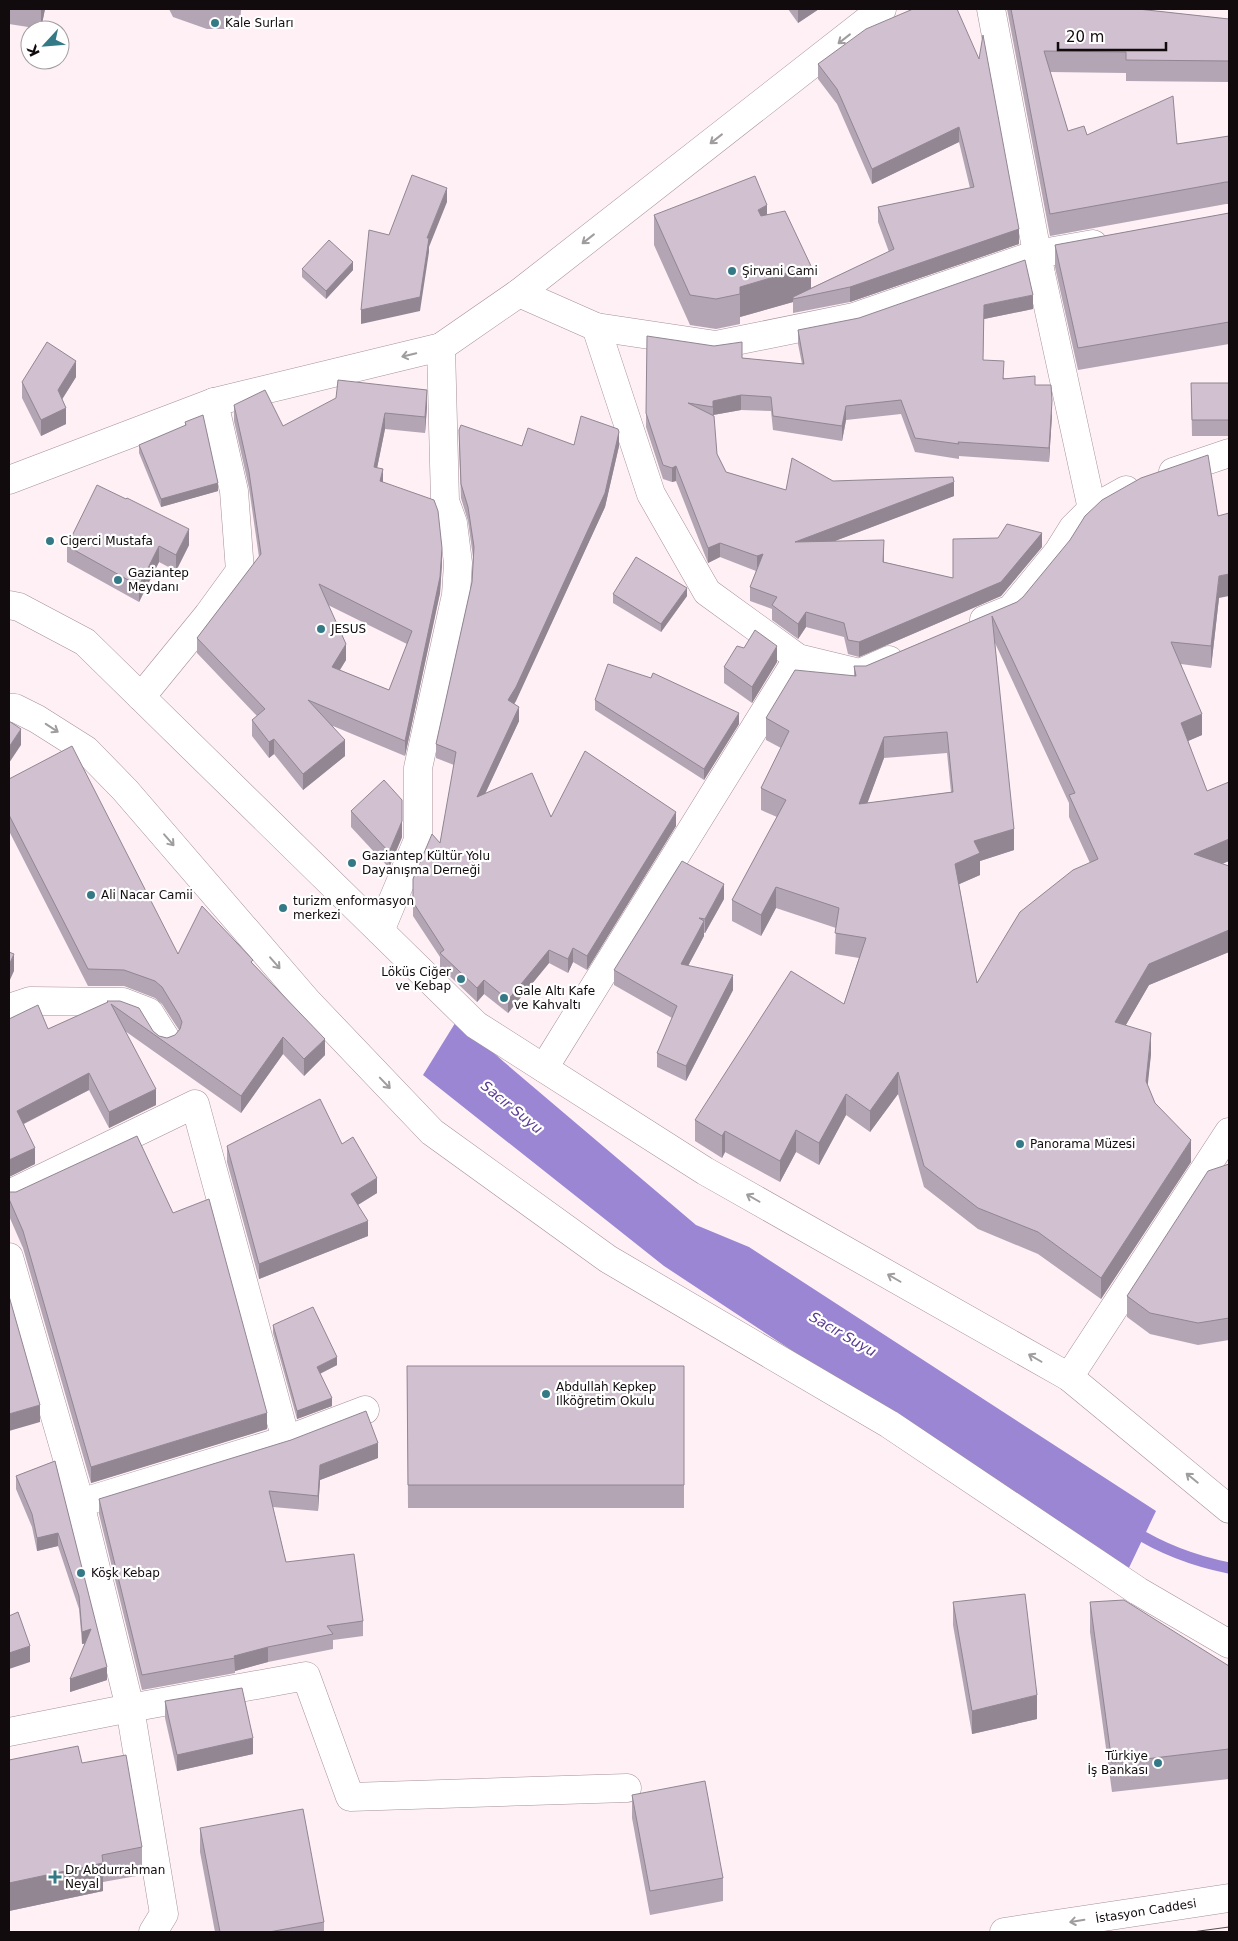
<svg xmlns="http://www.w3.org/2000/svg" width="1238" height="1941" font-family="'DejaVu Sans',sans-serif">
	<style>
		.water { fill: #9b86d3 }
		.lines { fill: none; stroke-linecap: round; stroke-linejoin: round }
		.stream { stroke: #9b86d3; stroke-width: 11 }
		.minor-casing { stroke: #a7919a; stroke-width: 29 }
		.major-casing { stroke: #a7919a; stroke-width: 29 }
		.minor { stroke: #fff; stroke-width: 28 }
		.major { stroke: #fff; stroke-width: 28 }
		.tram { stroke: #554c50; stroke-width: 1 }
		.wall { fill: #b3a5b3; fill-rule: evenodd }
		.shaded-wall { fill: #928692 }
		.building { fill: #d0c0d0; stroke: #928692; fill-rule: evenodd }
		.oneway { stroke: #a09d9f }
		.poi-dot { fill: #347a86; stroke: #fff; stroke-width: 2 }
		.labels { text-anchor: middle; stroke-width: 4.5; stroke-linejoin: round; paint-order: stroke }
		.poi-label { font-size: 12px; fill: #120b0e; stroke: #fff; text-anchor: start }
		.street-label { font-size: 12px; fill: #120b0e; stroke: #fff }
		.water-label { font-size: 14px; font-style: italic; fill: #5a3a95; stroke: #fff }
	</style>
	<rect width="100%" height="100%" fill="#fef0f5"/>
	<!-- water -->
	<polygon class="water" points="457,1020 504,1062 696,1225 749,1247 1156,1511 1127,1572 664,1266 423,1075"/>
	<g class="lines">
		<!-- stream -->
		<path class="stream" d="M1132,1530c30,19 62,31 97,38"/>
		<!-- minor casing -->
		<g class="minor-casing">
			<g id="minor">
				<polyline points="991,9 1041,274 1092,509"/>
				<polyline points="519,293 596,327 651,494 707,592 798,658 860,673 889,660"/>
				<polyline points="596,327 716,345 854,317 1037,254 1093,244"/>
				<polyline points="1173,472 1229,453"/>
				<polyline points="9,480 214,402 441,347 519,293 882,9"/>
				<polyline points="984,620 1011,609 1058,552 1073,528 1092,509 1126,490"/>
				<polyline points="141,697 208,615 240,571 234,491 214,402"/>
				<polyline points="380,931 418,840 418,768 456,595 458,563 453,523 445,501 441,347"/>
				<polyline points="9,1008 30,1001 123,1002 149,1012 166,1039"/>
				<polyline points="544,1068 798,658"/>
				<polyline points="9,1194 195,1104 286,1440"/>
				<polyline points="9,1257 80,1503 130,1708 164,1914 153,1932"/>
				<polyline points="1069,1377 1229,1132"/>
				<polyline points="80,1503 286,1440 365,1410"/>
				<polyline points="9,1732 130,1708 306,1676 350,1797 627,1788"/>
				<polyline points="1004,1932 1229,1898"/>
			</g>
		</g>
		<!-- major casing -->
		<g class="major-casing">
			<g id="major">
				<polyline points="9,605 19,607 85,642 476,1025 705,1171 1069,1377 1229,1509"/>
				<polyline points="9,708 15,708 37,719 86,750 125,790 307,1001 432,1132 608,1259 889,1424 1138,1591 1229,1644"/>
			</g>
		</g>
		<!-- minor -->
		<use href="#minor" class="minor"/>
		<!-- major -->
		<use href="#major" class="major"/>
		<!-- tram -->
		<polyline class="tram" points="1192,1932 1229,1927"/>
	</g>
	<!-- wall -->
	<g class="wall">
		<polygon points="9,9 45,9 41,29 9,24"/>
		<polygon points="112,9 241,9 240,29 207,29 173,17 169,9 121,10"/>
		<polygon points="788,9 819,9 798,23"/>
		<polygon points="913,9 1019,244 850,302 793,313 793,302 740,317 740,324 716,329 690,325 654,245 654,215 767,214 811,288 889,252 878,222 878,207 970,188 959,142 872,184 837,104 818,79 818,64"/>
		<polygon points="1007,9 1138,9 1229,19 1229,82 1126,81 1126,73 1050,72 1068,131 1087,135 1177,144 1229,136 1229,204 1226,204 1050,236"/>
		<polygon points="1229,213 1229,344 1078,370 1055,267 1055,245"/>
		<polygon points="302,269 353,270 326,299 302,277"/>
		<polygon points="1033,309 984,319 983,360 1004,378 1035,385 1052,415 1049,462 959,456 959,459 915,452 901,414 846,420 842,441 773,430 771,411 741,410 713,415 717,454 726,472 786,490 833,481 954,496 835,541 884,555 884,562 953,578 1042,547 1001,596 859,657 848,654 844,637 806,627 798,639 772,620 772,609 750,601 750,587 756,571 720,557 708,563 676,481 672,482 663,479 646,427 646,413 742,358 802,364 798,344 798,330"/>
		<polygon points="76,377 62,399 66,424 41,436 22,398 22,382"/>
		<polygon points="1191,383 1229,383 1229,436 1192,436"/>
		<path d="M234,405l49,21 144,-20 -2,27 -40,-4 -8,39 6,14 59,81 -2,30 -35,163 -72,-30 12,30 -42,34 -29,-36 -5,4 -17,-22v-16l5,-4 -60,-63v-15l62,-81 -10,-69 -15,-67zM328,605l79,39 -18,46 -49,-20 6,-10z"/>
		<polygon points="185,422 218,491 161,507 139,453 139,445 185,426"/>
		<polygon points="459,444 522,446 619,446 605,507 514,704 519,721 485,794 551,817 676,826 587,970 573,962 568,973 549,963 508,1013 484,994 477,1002 440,967 440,957 413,916 413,879 440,843 454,765 436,758 436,744 472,582 473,557 468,521 461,498"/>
		<polygon points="189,545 176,571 159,562 139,602 67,562 67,546"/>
		<polygon points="613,594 687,596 661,632 613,603"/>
		<path d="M1219,598l-8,70 -30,-4 21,71 -14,6 41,120 -7,3 7,2v86l-80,33 -24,41 26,28 -4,31 8,18 36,59 -90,137 -63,-45 -60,-25 -54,-42 -26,-93 -28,38 -24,-17 -27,50 -23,-13 -16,30 -55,-30 -3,6 -27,-17v-21l149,-116 15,-46 -24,-4 1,-26 -60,-20 -15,28 -29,-15v-21l45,-83 -16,-7v-22l20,-40 -15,-8v-22l88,-42v-10h12l151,-64zM995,643l74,160v14l21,46 -113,120 -18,-99 21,-9v-14l34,-11zM947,753l4,39 -84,11 17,-45z"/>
		<polygon points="777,662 752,703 724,683 724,667"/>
		<polygon points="595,700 739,724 704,780 595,710"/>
		<polygon points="9,779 178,954 253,964 325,1055 304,1076 283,1054 241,1113 125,1031 156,1105 109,1128 89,1090 24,1124 35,1164 9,1177 48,1029 107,1003 107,1001 153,1031 159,1036 167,1038 175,1035 179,1030 162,1004 155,998 124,986 88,986 9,831"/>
		<polygon points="351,811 402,837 389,868 351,827"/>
		<polygon points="724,899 705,933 704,933 704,936 688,966 733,990 686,1081 657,1067 657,1053 672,1018 614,985 614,970"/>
		<polygon points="342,1144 377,1193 358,1205 368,1236 259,1279 227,1162 227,1146"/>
		<polygon points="1229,1164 1229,1340 1198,1345 1150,1334 1127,1317 1127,1296"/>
		<polygon points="9,1192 267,1429 91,1483 23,1248 9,1216"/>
		<polygon points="273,1325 337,1365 320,1374 332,1406 297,1419 273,1333"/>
		<polygon points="407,1366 684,1366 684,1508 408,1508"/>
		<polygon points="378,1458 320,1480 318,1511 273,1507 286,1562 363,1621 363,1636 333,1640 333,1649 268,1662 235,1671 235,1673 142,1690 99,1514 99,1499"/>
		<polygon points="55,1461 107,1680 70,1692 85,1644 82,1644 79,1609 58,1546 37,1551 32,1527 16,1489 16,1476"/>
		<polygon points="953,1602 1037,1719 972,1734 953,1625"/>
		<polygon points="1090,1602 1229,1666 1229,1779 1112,1792 1090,1632"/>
		<polygon points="165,1701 253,1754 177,1771 165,1718"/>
		<polygon points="9,1760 82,1763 142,1847 142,1875 103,1882 103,1891 9,1911"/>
		<polygon points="632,1795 723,1878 723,1901 650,1915 632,1818"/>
		<polygon points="200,1828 324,1922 324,1932 215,1932 200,1852"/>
	</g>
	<!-- shaded-wall -->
	<g class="shaded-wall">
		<polygon points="41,9 45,9 41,29"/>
		<polygon points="798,9 819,9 798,23"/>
		<polygon points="959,127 959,142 872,184 872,169"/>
		<polygon points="447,188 447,202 429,247 429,252 420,311 361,324 361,310 427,238"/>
		<polygon points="767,205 767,235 758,210"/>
		<polygon points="1019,229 1019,244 850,302 850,287"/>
		<polygon points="353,262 353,270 326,299 326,291"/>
		<polygon points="811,266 811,295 793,297 793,302 740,317 740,287"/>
		<polygon points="1033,295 1033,309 984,319 984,305"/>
		<polygon points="76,361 76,377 58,406 58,390"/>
		<polygon points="427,390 427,406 425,433 425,417"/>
		<polygon points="741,395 741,410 713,415 713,401"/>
		<polygon points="1052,401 1052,415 1049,462 1049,448"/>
		<polygon points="846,406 846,420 842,441 842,426"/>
		<polygon points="66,408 66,424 41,436 41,420"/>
		<polygon points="385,413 385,429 374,483 374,467"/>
		<polygon points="619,432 619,446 605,507 516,701 508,714 508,700"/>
		<polygon points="676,466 676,481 672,482 672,468"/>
		<polygon points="383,469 383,485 380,481"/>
		<polygon points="954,482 954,496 795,556 795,542"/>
		<polygon points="218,483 218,491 161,507 161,499"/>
		<polygon points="189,529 189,545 176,571 176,555"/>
		<polygon points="1042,533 1042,547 1001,596 859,657 859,642"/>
		<polygon points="884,540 884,555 883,576 883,562"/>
		<polygon points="720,543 720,557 708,563 708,548"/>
		<polygon points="159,546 159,562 139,602 139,586"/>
		<polygon points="442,548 442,563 440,593 405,756 405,741"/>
		<polygon points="763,554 757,571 757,556"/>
		<polygon points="1229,574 1229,596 1219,598 1211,668 1211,646 1219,576"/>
		<polygon points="687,588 687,596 661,632 661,624"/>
		<polygon points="806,612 806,627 798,639 798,624"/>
		<polygon points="346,644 346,660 332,682 332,667"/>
		<polygon points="777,646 777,662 752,703 752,687"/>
		<polygon points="519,707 519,721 477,811 477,797"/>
		<polygon points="739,713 739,724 704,780 704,769"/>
		<polygon points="1202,714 1202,735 1181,744 1181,723"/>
		<polygon points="21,729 21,745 9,763 9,747"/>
		<polygon points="884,737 884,758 859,826 859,804"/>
		<polygon points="274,739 274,754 269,758 269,742"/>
		<polygon points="345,740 345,756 303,790 303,774"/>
		<polygon points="676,812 676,826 587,970 587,956"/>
		<polygon points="402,821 402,837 389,868 389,852"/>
		<polygon points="1014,829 1014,850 980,861 980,875 955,886 955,864 974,841"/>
		<polygon points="1229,839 1229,861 1194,875 1194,854"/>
		<polygon points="724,884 724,899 705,933 705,919"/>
		<polygon points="776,887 776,908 761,936 761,915"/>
		<polygon points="704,921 704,936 681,979 681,964"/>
		<polygon points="1229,930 1229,952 1149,985 1115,1044 1115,1022 1149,964"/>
		<polygon points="573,948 573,962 568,973 568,959"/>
		<polygon points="549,950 549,963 508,1013 508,1000"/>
		<polygon points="14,954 14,971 9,982 9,965"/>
		<polygon points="733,975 733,990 686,1081 686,1066"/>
		<polygon points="484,980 484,994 477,1002 477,988"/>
		<polygon points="1151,1033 1151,1054 1146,1102 1146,1081"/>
		<polygon points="283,1037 283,1054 241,1113 241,1096"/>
		<polygon points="325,1039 325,1055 304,1076 304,1059"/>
		<polygon points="898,1072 898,1094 870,1132 870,1111"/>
		<polygon points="89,1073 89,1090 17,1127 17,1111"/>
		<polygon points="156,1089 156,1105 109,1128 109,1112"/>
		<polygon points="846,1094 846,1115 819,1165 819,1143"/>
		<polygon points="796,1130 796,1152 780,1182 780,1161"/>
		<polygon points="725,1131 725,1152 722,1158 722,1136"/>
		<polygon points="1191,1140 1191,1162 1101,1299 1101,1278"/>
		<polygon points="35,1148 35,1164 9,1177 9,1160"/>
		<polygon points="377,1178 377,1193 351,1209 351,1194"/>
		<polygon points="368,1221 368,1236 259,1279 259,1264"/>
		<polygon points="337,1357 337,1365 317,1375 317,1367"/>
		<polygon points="332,1398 332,1406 297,1419 297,1411"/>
		<polygon points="40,1405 40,1422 9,1431 9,1414"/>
		<polygon points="267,1413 267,1429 91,1483 91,1467"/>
		<polygon points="378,1443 378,1458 320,1480 318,1511 318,1496 320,1465"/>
		<polygon points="58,1533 58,1546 37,1551 37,1538"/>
		<polygon points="91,1629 91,1641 82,1644 82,1632"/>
		<polygon points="30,1646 30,1662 9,1669 9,1653"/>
		<polygon points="268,1647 268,1662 235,1671 234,1656"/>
		<polygon points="107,1667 107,1680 70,1692 70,1679"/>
		<polygon points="1037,1695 1037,1719 972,1734 972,1711"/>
		<polygon points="253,1738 253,1754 177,1771 177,1755"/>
		<polygon points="103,1863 103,1891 9,1911 9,1883"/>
	</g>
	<!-- building -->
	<g class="building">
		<polygon points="913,9 957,9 979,59 983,35 1019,229 850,287 793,299 793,297 894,249 878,207 974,187 959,127 872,169 837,89 818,64 866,29"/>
		<polygon points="1011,9 1138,9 1229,19 1229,61 1126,60 1126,52 1044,51 1068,131 1084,126 1087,135 1173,96 1177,144 1229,136 1229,182 1226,182 1050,214"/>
		<polygon points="412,175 447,188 427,238 429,238 420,297 361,310 369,230 389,235"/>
		<polygon points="755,176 767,205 758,210 761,216 785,211 811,266 740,287 740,294 716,299 690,295 654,215"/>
		<polygon points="1229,213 1229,322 1078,348 1055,245"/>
		<polygon points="329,240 353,262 326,291 302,269"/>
		<polygon points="1025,260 1033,295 984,305 983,360 1004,361 1003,379 1035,376 1035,385 1051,385 1052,401 1049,448 958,442 959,444 915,438 901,400 846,406 842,426 773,416 771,397 741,395 713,401 713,407 688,403 714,416 717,454 726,472 786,490 792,458 833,481 953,477 954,482 795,542 884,540 883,562 953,578 953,539 998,538 1007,524 1042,533 1001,582 859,642 848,640 844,623 806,612 798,624 772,605 777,597 750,587 763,554 757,556 720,543 708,548 676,466 672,468 663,465 646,413 647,336 714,346 742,342 742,358 804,364 798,330 859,318"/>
		<polygon points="47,342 76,361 58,390 66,408 41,420 22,382"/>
		<path d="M338,380l89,10 -2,27 -40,-4 -11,54 9,2 -3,12 54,19 4,11 4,37 -2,29 -35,164 -97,-41 37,40 -42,34 -29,-35 -5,3 -17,-22 13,-11 -68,-71 64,-84 -12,-82 -15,-67 31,-15 18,36 53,-28zM319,584l93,47 -23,59 -57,-23 14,-23z"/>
		<polygon points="1191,383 1229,383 1229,420 1192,420"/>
		<polygon points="203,415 218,483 161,499 139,445 186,425 185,422"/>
		<polygon points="581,416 618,429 619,432 605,493 516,687 508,700 519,707 477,797 532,773 551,817 585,751 676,812 587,956 573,948 568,959 549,950 508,1000 484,980 477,988 440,953 444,950 413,902 413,879 432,834 440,843 456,752 436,744 472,582 474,547 468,507 461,484 459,430 461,425 522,446 528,428 574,445"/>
		<path d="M1208,455l10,61 11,-3v61l-10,2 -8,70 -40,-4 31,72 -21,9 26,68 22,-9v57l-35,15 35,12v64l-80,34 -34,58 36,11 -5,48 9,22 36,37 -90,138 -63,-46 -60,-24 -54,-42 -26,-94 -28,39 -24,-17 -27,49 -23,-13 -16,31 -55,-30 -3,5 -27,-16 96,-149 53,33 22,-66 -31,-5 4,-25 -63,-21 -15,28 -29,-15 54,-100 -25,-12 28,-57 -23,-13 29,-48 61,6 -2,-10h12l151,-64 6,-5 47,-57 15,-24 17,-16 39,-22zM992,616l83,177 -6,2 29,64 -25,11 -53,42 -43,71 -22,-119 25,-11 -6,-12 40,-12zM947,732l6,60 -94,12 25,-67z"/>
		<polygon points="97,485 126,499 127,498 189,529 176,555 159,546 139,586 67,546"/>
		<polygon points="636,557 687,588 661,624 613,594"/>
		<polygon points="755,630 777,646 752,687 724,667 737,646 744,648"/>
		<polygon points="608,664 651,678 653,673 739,713 704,769 595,700"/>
		<polygon points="9,721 21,729 9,747"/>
		<polygon points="72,746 178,954 202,906 253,960 251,962 325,1039 304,1059 283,1037 241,1096 111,1004 156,1089 109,1112 89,1073 17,1111 35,1148 9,1160 9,1019 38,1005 48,1029 108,1002 107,1001 120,1001 139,1008 153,1031 159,1036 167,1038 175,1035 180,1029 182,1022 179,1015 162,987 155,981 124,970 88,969 9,815 9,779"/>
		<polygon points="384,780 402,800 402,821 389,852 351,811"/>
		<polygon points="682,861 724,884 705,919 699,918 704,921 681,964 733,975 686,1066 657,1053 677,1006 614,970"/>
		<polygon points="9,952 14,954 9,965"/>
		<polygon points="320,1099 342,1144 353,1137 377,1178 351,1194 368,1221 259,1264 227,1146"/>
		<polygon points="137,1136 173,1213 209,1199 267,1413 91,1467 23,1231 9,1199 9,1192 16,1192"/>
		<polygon points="1229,1164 1229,1318 1198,1323 1150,1313 1127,1296 1208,1171"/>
		<polygon points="9,1296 40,1405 9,1414"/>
		<polygon points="313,1307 337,1357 317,1367 332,1398 297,1411 273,1325"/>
		<polygon points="407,1366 684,1366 684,1485 408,1485"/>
		<polygon points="366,1411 378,1443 320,1465 318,1496 269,1491 286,1562 354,1554 363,1621 327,1626 333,1634 268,1647 234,1656 235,1658 142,1675 99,1499 291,1440"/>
		<polygon points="55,1461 107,1667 70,1679 91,1629 82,1632 79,1596 58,1533 37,1538 32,1514 16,1476"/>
		<polygon points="1025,1594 1037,1695 972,1711 953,1602"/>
		<polygon points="1124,1600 1229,1666 1229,1749 1112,1763 1090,1602"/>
		<polygon points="18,1612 30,1646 9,1653 9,1616"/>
		<polygon points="242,1688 253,1738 177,1755 165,1701"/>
		<polygon points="78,1746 82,1763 126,1755 142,1847 102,1855 103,1863 9,1883 9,1760"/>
		<polygon points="705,1781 723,1878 650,1891 632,1795"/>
		<polygon points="303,1809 324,1922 269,1932 220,1932 200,1828"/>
	</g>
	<!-- one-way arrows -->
	<defs><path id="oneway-shaft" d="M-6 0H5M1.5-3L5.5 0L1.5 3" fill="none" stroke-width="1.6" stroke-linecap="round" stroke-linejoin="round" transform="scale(1.25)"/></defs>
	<g class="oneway">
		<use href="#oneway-shaft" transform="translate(844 39) rotate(142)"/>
		<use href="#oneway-shaft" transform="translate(716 139) rotate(142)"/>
		<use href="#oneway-shaft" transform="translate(588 239) rotate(142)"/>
		<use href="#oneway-shaft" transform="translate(409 355) rotate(166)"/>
		<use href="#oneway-shaft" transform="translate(52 728) rotate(33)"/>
		<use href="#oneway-shaft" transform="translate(169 840) rotate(49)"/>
		<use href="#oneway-shaft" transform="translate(275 963) rotate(49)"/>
		<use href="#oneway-shaft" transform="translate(385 1083) rotate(46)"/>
		<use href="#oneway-shaft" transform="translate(753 1198) rotate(-150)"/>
		<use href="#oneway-shaft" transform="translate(894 1278) rotate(-150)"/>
		<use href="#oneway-shaft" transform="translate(1035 1358) rotate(-150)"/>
		<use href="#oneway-shaft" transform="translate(1192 1478) rotate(-141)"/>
		<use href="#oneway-shaft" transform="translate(1077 1921) rotate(171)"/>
	</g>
	<!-- markers -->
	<g class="poi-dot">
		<circle cx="215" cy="23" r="5"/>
		<circle cx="732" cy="271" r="5"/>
		<circle cx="50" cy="541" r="5"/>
		<circle cx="118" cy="580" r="5"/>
		<circle cx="321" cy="629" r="5"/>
		<circle cx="352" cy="863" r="5"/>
		<circle cx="91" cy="895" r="5"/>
		<circle cx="283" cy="908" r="5"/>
		<circle cx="461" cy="979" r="5"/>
		<circle cx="504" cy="998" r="5"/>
		<circle cx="1020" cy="1144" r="5"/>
		<circle cx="546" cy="1394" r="5"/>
		<circle cx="81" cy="1573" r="5"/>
		<circle cx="1158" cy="1763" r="5"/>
		<path d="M52.5 1869.5h5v5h5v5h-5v5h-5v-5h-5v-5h5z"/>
	</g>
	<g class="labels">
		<!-- poi labels -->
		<g class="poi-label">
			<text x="225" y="27">Kale Surları</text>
			<text x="742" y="275">Şirvani Cami</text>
			<text x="60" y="545">Cigerci Mustafa</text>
			<text x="128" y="577">Gaziantep<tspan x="128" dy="14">Meydanı</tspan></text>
			<text x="331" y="633">JESUS</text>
			<text x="362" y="860">Gaziantep Kültür Yolu<tspan x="362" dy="14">Dayanışma Derneği</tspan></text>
			<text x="101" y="899">Ali Nacar Camii</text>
			<text x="293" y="905">turizm enformasyon<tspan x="293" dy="14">merkezi</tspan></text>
			<text x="451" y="976" text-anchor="end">Löküs Ciğer<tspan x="451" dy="14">ve Kebap</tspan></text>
			<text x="514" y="995">Gale Altı Kafe<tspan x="514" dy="14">ve Kahvaltı</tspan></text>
			<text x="1030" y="1148">Panorama Müzesi</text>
			<text x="556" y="1391">Abdullah Kepkep<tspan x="556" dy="14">Ilköğretim Okulu</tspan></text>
			<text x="91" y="1577">Köşk Kebap</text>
			<text x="1148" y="1760" text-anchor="end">Türkiye<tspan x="1148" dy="14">İş Bankası</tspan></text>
			<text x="65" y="1874">Dr Abdurrahman<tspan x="65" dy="14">Neyal</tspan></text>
		</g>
		<!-- street labels -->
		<g class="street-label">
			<text transform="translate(1146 1911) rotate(-9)" y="4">İstasyon Caddesi</text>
		</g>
		<!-- water labels -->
		<g class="water-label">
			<text transform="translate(512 1107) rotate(39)" y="5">Sacır Suyu</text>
			<text transform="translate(843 1334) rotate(30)" y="5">Sacır Suyu</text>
		</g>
	</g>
	<!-- border -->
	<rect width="1238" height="1941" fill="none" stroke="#120b0e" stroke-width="20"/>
	<!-- north arrow -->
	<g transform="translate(45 45) rotate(244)"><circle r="24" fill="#ffffff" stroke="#a09d9f"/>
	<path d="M0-4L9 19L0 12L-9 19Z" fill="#347a86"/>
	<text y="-8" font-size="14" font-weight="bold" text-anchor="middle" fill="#120b0e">K</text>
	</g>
	<!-- scale -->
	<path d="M1058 42v8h108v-8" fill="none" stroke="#120b0e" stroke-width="2.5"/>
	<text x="1066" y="42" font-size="15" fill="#120b0e" stroke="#ffffff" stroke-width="4" paint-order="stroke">20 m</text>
</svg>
